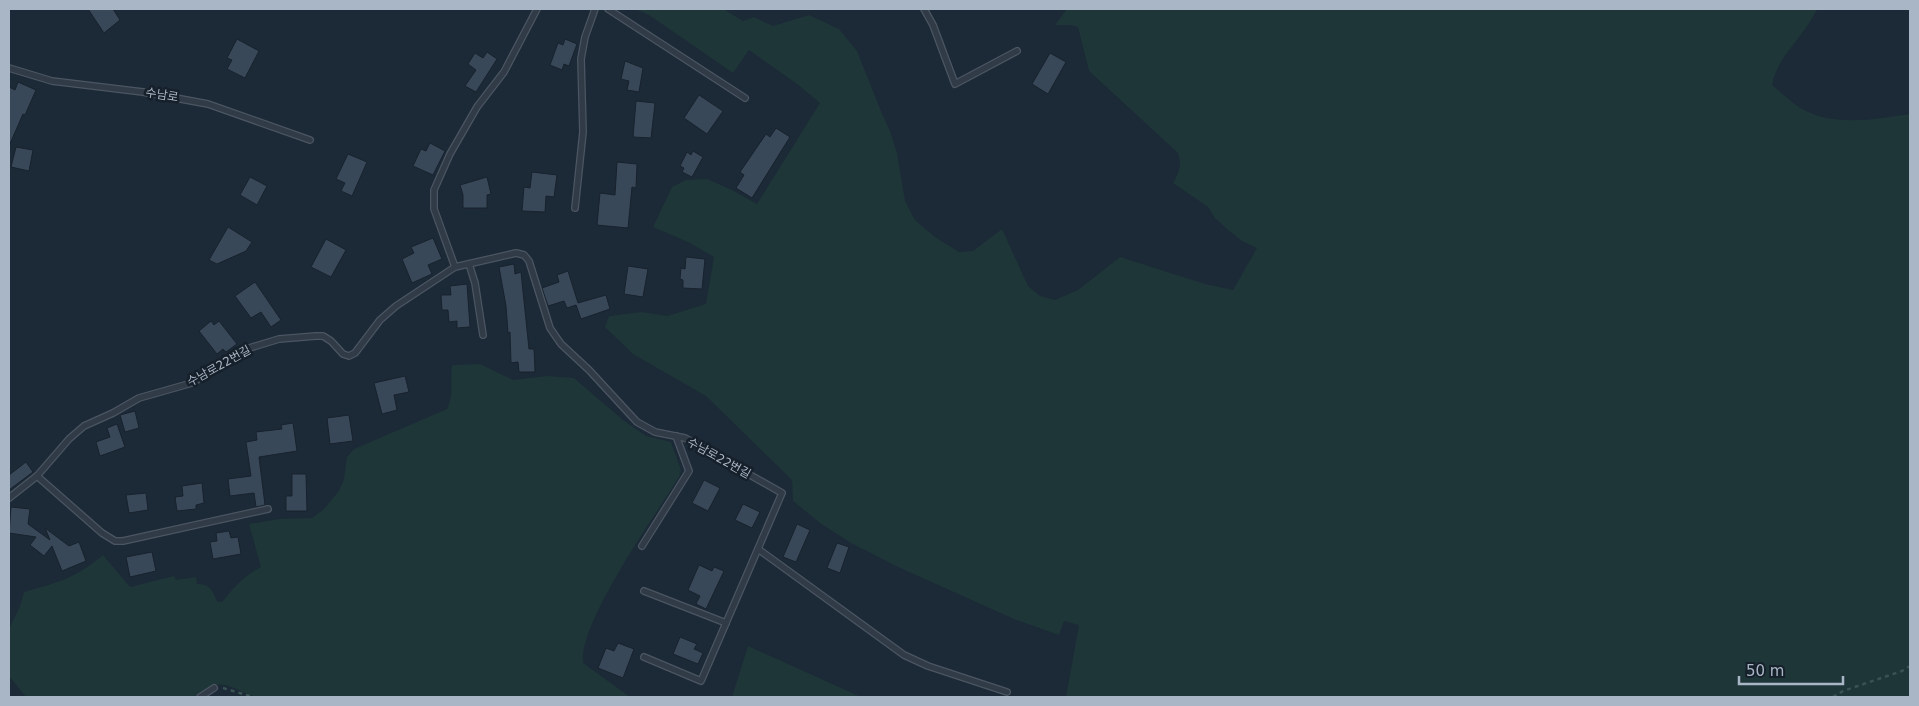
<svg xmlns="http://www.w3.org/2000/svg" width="1919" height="706" font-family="'DejaVu Sans','Noto Sans KR',sans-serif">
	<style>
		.green { fill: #1e3638 }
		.building { fill: #384858; stroke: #18222d }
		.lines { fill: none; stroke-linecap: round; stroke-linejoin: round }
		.lane-casing { stroke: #4b5662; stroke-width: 8 }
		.path { stroke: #395252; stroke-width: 2.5; stroke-dasharray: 4 4; stroke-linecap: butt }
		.lane { stroke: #303b47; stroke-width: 5.5 }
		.labels { text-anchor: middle; stroke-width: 5; stroke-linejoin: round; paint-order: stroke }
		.street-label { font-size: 12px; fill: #a9b6c5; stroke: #16202b }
	</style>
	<rect width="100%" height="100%" fill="#1c2937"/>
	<!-- green -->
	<g class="green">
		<path d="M635,9h88l20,12 11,-4 19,9 36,-11 30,14 18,22 24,60 9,20 7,22 8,48 10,19 20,17 24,15 14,-1 29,-22 26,57 12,10 15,4 23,-10 42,-33 85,27 28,6 24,-42 -15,-7 -14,-11 -13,-12 -7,-11 -35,-24c6,-10 9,-18 5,-30l-89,-82 -11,-44 -7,-2h-16l12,-16h750c-3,6 -6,12 -10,17 -13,20 -30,34 -35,59 9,7 18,16 27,22 33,21 76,12 111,7v583h-844l13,-72 -15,-4 -5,14 -45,-16 -116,-52 -47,-24 -31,-20 -27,-22 -1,-21 -86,-84 -73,-42 -28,-27 4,-11 33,-4 25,4 39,-12 8,-47 -26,-15 -35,-15 19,-40 14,-7 21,-1 25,11 25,14 63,-101 -23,-19 -48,-34 -16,23 -84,-58z"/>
		<path d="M480,364l33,16 34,-4 27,2 49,42 23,16 25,6 10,28 -2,7c-24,39 -100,145 -96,186l47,34h-375c-31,-12 -32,-21 -62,0h-167l-17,-21v-47l11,-23 4,-14c35,-10 50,-13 79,-37l27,32 44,-11 2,4 20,-3 1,7c13,0 15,6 20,17l5,1c12,-15 22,-26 39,-35l-12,-43 30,-5 33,-1 11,-8 16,-19 5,-12 3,-22 7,-8 93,-40c7,-13 3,-29 5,-44z"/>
		<polygon points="748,646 861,697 732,697"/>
	</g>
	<!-- building -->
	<g class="building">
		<polygon points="88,9 113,9 120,20 104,33"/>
		<polygon points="237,39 259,51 245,78 227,69 232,60 227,58"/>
		<polygon points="565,39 577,44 569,66 564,64 562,70 550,65 558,43 563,45"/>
		<polygon points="487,52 497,59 476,92 465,86 476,70 468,64 475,53 483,58"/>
		<polygon points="1050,53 1066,62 1048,94 1032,84"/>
		<polygon points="625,61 643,68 639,92 627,90 629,81 621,79"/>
		<polygon points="18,82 36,90 25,115 23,114 9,146 9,87 15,90"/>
		<polygon points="699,95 723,111 707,134 684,118"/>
		<polygon points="636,101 655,103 651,138 633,137"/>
		<polygon points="776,128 790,137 752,198 736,188 744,175 740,172 766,134 770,137"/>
		<polygon points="430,143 445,151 433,175 413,166 421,149 426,151"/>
		<polygon points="16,147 33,150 29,171 11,167"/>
		<polygon points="693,151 703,157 692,177 682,172 684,168 680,166 687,152 691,155"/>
		<polygon points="348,154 367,162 352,196 341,191 345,183 336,179"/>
		<polygon points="617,162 637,164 636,188 632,187 628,228 597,225 600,193 615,195"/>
		<polygon points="532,172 557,175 554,197 546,196 545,212 522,211 524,187 530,188"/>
		<polygon points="250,177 267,186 257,205 240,195"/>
		<polygon points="487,177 491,194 487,195 487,208 463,208 463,195 460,185"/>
		<polygon points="228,227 252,242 246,251 217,264 209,260"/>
		<polygon points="433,238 442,259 428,265 432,274 412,283 402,259 414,253 411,247"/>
		<polygon points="326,239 346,250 331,277 311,267"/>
		<polygon points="686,257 705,259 702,289 683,288 683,280 680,279 681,268 685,269"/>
		<polygon points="514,264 515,274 521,272 529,349 534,349 535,372 519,372 518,362 511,363 510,332 508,333 506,306 499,267"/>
		<polygon points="628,266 648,269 643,297 624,294"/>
		<polygon points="568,271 578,303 606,295 610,309 581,319 576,305 567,308 564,301 548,306 542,288 559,282 557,275"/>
		<polygon points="255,282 281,320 271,327 261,312 251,318 235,296"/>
		<polygon points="467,284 470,327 457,328 457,321 449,322 448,310 442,310 441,295 451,295 450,286"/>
		<polygon points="211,321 214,325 219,321 237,344 226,352 223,349 217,354 199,331"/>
		<polygon points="405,376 409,392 394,395 397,410 382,414 374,383"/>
		<polygon points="135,411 139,428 125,432 120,415"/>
		<polygon points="349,415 353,441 330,444 327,418"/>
		<polygon points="293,423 297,451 259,457 265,505 256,507 254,493 230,496 228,479 251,476 246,442 257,440 256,432 282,429 281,425"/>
		<polygon points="117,424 125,447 100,456 96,442 110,437 107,428"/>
		<polygon points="26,462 33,472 9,490 9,475"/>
		<polygon points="292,474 306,474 307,511 286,511 286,496 292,496"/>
		<polygon points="704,480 720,488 708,511 692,503"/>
		<polygon points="202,483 204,503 196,505 196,509 177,511 175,497 183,496 182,486"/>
		<polygon points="146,493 148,510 129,513 126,495"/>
		<polygon points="743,504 760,512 752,528 735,520"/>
		<polygon points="11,507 30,509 28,524 50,540 45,528 69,546 79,542 86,561 62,571 52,546 44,556 30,545 36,537 9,533"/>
		<polygon points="797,524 810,530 796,562 783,557"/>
		<polygon points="229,531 231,538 238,537 241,554 213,559 210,542 217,541 216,533"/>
		<polygon points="837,543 849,547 840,573 827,568"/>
		<polygon points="152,552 156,571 130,577 126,557"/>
		<polygon points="699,565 712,571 714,567 724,571 706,609 696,604 700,596 688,590"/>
		<polygon points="680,637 697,644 694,649 703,653 698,664 673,654"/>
		<polygon points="618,643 634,649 623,678 598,668 606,648 614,651"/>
	</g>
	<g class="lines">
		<!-- lane casing -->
		<g class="lane-casing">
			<g id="lane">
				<polyline points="608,9 745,98"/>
				<polyline points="924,9 933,25 955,84 1017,51"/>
				<polyline points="9,68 52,81 143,92 208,104 310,140"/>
				<polyline points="575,208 583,132 581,59 585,37 595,9"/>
				<polyline points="469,264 475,283 483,335"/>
				<polyline points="455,267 516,253 524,255 529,261 550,328 561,344 589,370 637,422 655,432 685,438 782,493 701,681 644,657"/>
				<polyline points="37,476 102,533 115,541 123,541 268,509"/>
				<polyline points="9,498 37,476 69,439 84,426 113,413 139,398 192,383 246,349 279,339 316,336 323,336 331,341 343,354 349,356 355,353 380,320 396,306 455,267 434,209 434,190 450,154 477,107 504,72 537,9"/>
				<polyline points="642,546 689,471 676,436"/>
				<polyline points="758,549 904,655 928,666 1007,692"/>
				<polyline points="644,591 726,623"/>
				<polyline points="200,697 214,688"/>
			</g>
		</g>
		<!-- path -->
		<g class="path">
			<polyline points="223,688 253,697"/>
			<polyline points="1833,697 1843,691 1902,671 1910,666"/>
		</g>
		<!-- lane -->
		<use href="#lane" class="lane"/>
	</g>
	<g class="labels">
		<!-- street labels -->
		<g class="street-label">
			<text transform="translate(162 95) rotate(9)" y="4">수남로</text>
			<text transform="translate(219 366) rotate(-29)" y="4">수남로22번길</text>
			<text transform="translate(719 458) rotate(29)" y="4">수남로22번길</text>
		</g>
	</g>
	<!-- border -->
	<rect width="1919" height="706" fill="none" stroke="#a9b6c5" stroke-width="20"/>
	<!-- scale -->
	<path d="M1739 676v8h104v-8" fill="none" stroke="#a9b6c5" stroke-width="2.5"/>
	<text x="1746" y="676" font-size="15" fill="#a9b6c5" stroke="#16202b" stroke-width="4" paint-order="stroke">50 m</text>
</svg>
